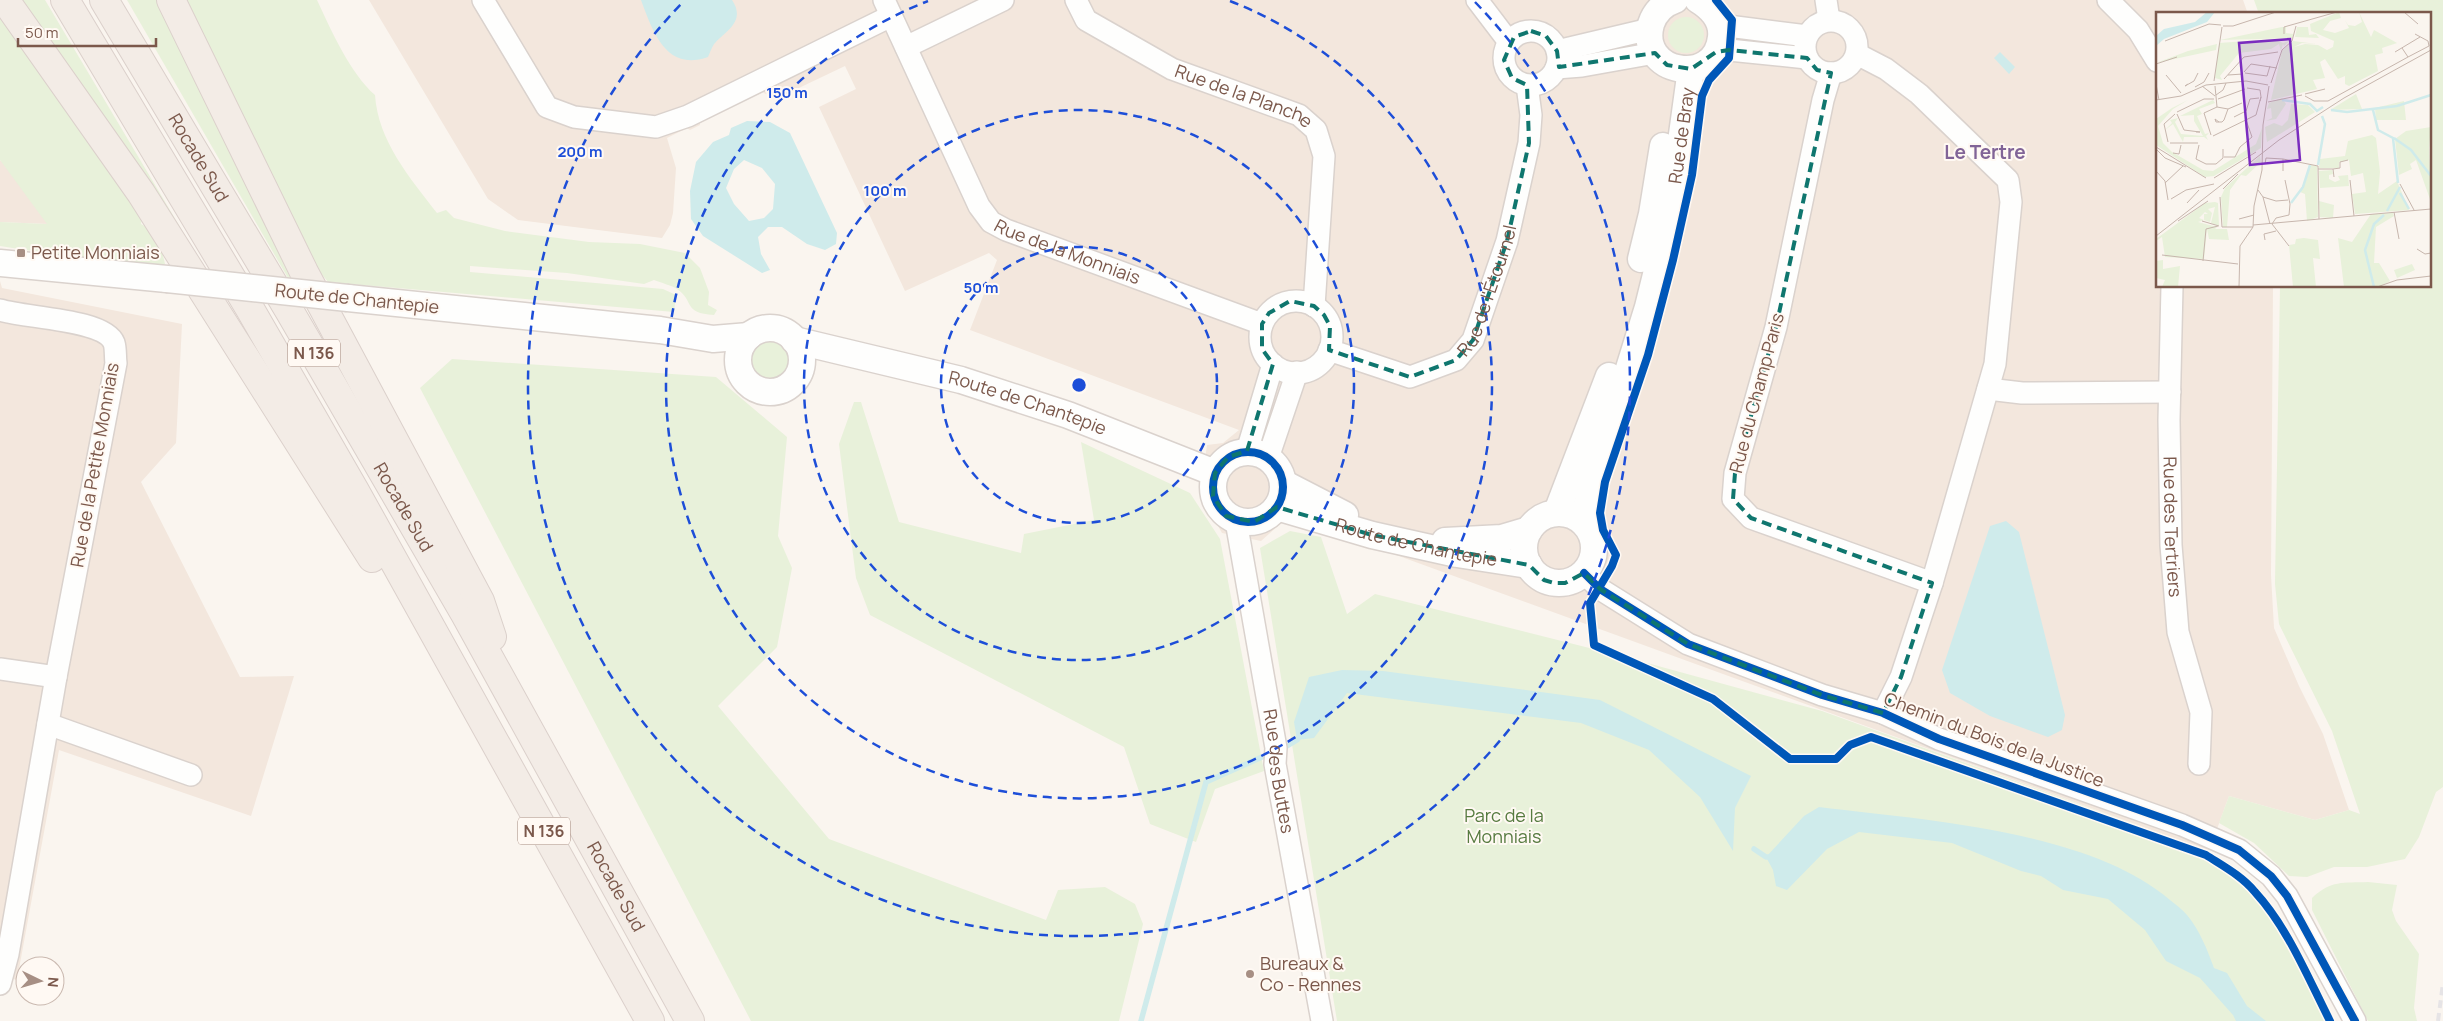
<svg xmlns="http://www.w3.org/2000/svg" width="2443" height="1021" font-family="Manrope,sans-serif">
	<style>
		.residential { fill: #f3e7dd }
		.green { fill: #e8f1da }
		.water { fill: #cfebeb; fill-rule: evenodd }
		.lines { fill: none; stroke-linecap: round; stroke-linejoin: round }
		.stream { stroke: #cfebeb; stroke-width: 5.5 }
		.minor-casing { stroke: #dad2cd; stroke-width: 24 }
		.tertiary-casing { stroke: #dad2cd; stroke-width: 29 }
		.trunk-casing { stroke: #dbd0cb; stroke-width: 30 }
		.minor { stroke: #fefefd; stroke-width: 21 }
		.tertiary { stroke: #fefefd; stroke-width: 26 }
		.trunk { stroke: #f3ece6; stroke-width: 28 }
		.rail { stroke: #e6e4e6; stroke-width: 4; stroke-dasharray: 8 5; stroke-linecap: butt }
		.tertiary-bridge-casing { stroke: #dad2cd; stroke-width: 29; stroke-linecap: butt }
		.tertiary-bridge { stroke: #fefefd; stroke-width: 26 }
		.cycleway-casing { stroke: #fff9f3; stroke-width: 11 }
		.cycleway { stroke: #0057b8; stroke-width: 8 }
		.marked { fill: none; stroke: #0f766e; stroke-width: 4; stroke-dasharray: 10 6; stroke-linejoin: round }
		.ring { fill: none; stroke: #1d4ed8; stroke-width: 2.5; stroke-dasharray: 9 6 }
		.poi-dot { fill: #a78f84; stroke: #fff9f3; stroke-width: 2 }
		.labels { text-anchor: middle; stroke-width: 4; stroke-linejoin: round; paint-order: stroke }
		.shield { fill: #fff9f3; stroke: #a3887d; stroke-width: 1 }
		.shield-label { font-size: 16px; font-weight: bold; fill: #7b584b }
		.street-label { font-size: 18px; fill: #7b584b; stroke: #fff9f3 }
		.poi-label { font-size: 18px; fill: #7b584b; stroke: #fff9f3; text-anchor: start }
		.park-label { font-size: 18px; fill: #577b40; stroke: #fff9f3 }
		.neighbourhood-label { font-size: 19px; font-weight: bold; fill: #816497; stroke: #fff9f3 }
		.inset-river { fill: none; stroke: #cfebeb; stroke-width: 2.5 }
		.inset-road { fill: none; stroke: #c7b6ad; stroke-width: 1 }
		.view { fill: #7b2cbf; fill-opacity: 0.15; stroke: #7b2cbf; stroke-width: 2.5 }
		.inset-edge { fill: none; stroke: #7b584b; stroke-width: 2.5 }
		.centre { fill: #1d4ed8; stroke: #fff9f3; stroke-width: 2.5 }
		.ring-label { font-size: 15px; text-anchor: middle; font-weight: bold; fill: #1d4ed8; stroke: #fff9f3; stroke-width: 4; stroke-linejoin: round; paint-order: stroke }
	</style>
	<rect width="100%" height="100%" fill="#faf5ef"/>
	<!-- residential -->
	<g class="residential">
		<polygon points="369,0 2243,0 2248,14 2157,14 2157,286 2273,286 2271,575 2274,628 2299,686 2323,734 2349,810 2315,820 2229,796 2209,851 1289,516 1261,541 1222,533 1200,494 1207,445 1223,443 1239,430 970,330 997,260 989,253 905,291 819,107 856,89 845,66 782,96 777,83 773,84 772,90 765,94 762,90 700,122 700,125 690,130 687,128 667,138 676,168 673,213 670,225 662,238 518,220 488,199"/>
		<polygon points="0,160 3,163 48,224 0,222"/>
		<polygon points="0,281 2,288 182,324 176,443 141,482 240,677 294,676 251,816 59,750 17,980 0,975"/>
	</g>
	<!-- green -->
	<g class="green">
		<polygon points="12,0 45,0 205,269 198,269"/>
		<polygon points="127,0 162,0 298,279 288,278"/>
		<path d="M184,0h133c14,30 33,73 58,95 3,46 35,83 62,118l9,-3 8,8 51,13 84,11 51,2 45,9 15,15 9,24 -1,13 9,5 -3,5c-32,-2 -19,-14 -37,-26 -6,-4 -16,-6 -23,-9l-10,4 -77,-11 -97,-7v6l193,17 13,6 -2,17 -346,-30 -12,-15z"/>
		<polygon points="2254,0 2443,0 2443,787 2436,792 2419,837 2405,859 2367,867 2334,867 2307,877 2289,876 2254,843 2219,823 2229,796 2315,820 2349,810 2360,814 2332,731 2279,624 2275,584 2280,286 2429,286 2429,14 2259,14"/>
		<path d="M0,14l142,203 -1,7c17,8 20,23 24,40h-50l-115,-18v-24l47,2 -47,-64z"/>
		<circle cx="1686" cy="35" r="18"/>
		<circle cx="770" cy="360" r="20"/>
		<polygon points="452,359 716,377 787,437 778,536 792,568 777,647 718,706 829,839 1046,920 1058,890 1105,887 1135,904 1143,924 1119,1021 751,1021 420,388"/>
		<polygon points="854,402 861,402 899,522 1021,553 1024,534 1094,520 1081,442 1190,493 1220,539 1264,771 1215,789 1196,842 1150,824 1124,747 870,615 856,578 839,444"/>
		<path d="M1290,531l31,6 26,77 28,-20 254,64 193,53 387,140c17,10 36,21 49,36 30,35 53,92 74,134h-995l-77,-473z"/>
		<path d="M2368,882l29,3 -5,25 4,11 23,33 -5,54 3,13h-49l-56,-111v-12c19,-18 31,-15 56,-16z"/>
	</g>
	<!-- water -->
	<g class="water">
		<path d="M641,0h91c14,21 -5,30 -17,43 -3,3 -5,10 -7,14 -42,15 -55,-25 -67,-57z"/>
		<polygon points="2000,52 2015,67 2009,74 1994,58"/>
		<path d="M747,121l23,1 20,11 47,100 -1,11 -11,6 -18,-6 -25,-17h-14l-10,10 3,17 9,16 -8,3 -59,-37 -12,-17 -1,-28 6,-29 17,-20 16,-7 2,-7zM744,160l18,8 13,16 -2,25 -9,9 -15,3 -15,-17 -8,-16 8,-19z"/>
		<polygon points="2006,521 2019,532 2065,715 2062,730 2048,737 1990,716 1950,693 1942,670 1990,526"/>
		<polygon points="1342,670 1383,671 1600,700 1751,776 1735,808 1733,851 1700,797 1649,750 1581,723 1347,693 1314,738 1297,740 1294,722 1309,677"/>
		<path d="M1819,807c104,13 270,23 351,93 5,4 12,9 17,15 13,16 20,34 27,53l13,5 20,33 19,15h-30l-3,-6 -33,-37 -34,-17 -21,-31 -37,-31 -45,-9 -22,-14 -20,-5 -69,-28 -93,-11 -32,17 -40,41 -11,-4 -3,-16 -7,-13 38,-41z"/>
	</g>
	<g class="lines">
		<!-- stream -->
		<g class="stream">
			<polyline points="1287,746 1297,740 1300,735"/>
			<polyline points="1754,849 1766,857 1772,857"/>
			<polyline points="1141,1021 1206,782 1262,757"/>
		</g>
		<!-- minor casing -->
		<g class="minor-casing">
			<g id="minor">
				<polyline points="483,0 547,107 574,117 656,127 688,116 891,16"/>
				<path id="s1" d="M884,0l95,206 12,16 15,8 256,94"/>
				<path id="s2" d="M1076,0l10,20 86,49 127,46 17,15 8,26 -10,150"/>
				<polyline points="1477,0 1509,42"/>
				<polyline points="1826,0 1829,20"/>
				<polyline points="2108,0 2138,30 2157,61"/>
				<circle cx="1831" cy="47" r="26"/>
				<polyline points="1720,25 1807,36"/>
				<circle cx="1531" cy="58" r="27"/>
				<polyline points="906,47 1003,0"/>
				<polyline points="1557,51 1650,29"/>
				<polyline points="1716,52 1729,50 1807,58"/>
				<polyline points="1857,54 1886,69 1919,94 2008,180 2011,202 1995,364 1932,583 1901,677 1883,713"/>
				<polyline points="1556,68 1582,66 1655,53"/>
				<polyline points="1831,73 1823,100 1776,327 1735,473 1733,499 1751,518 1932,583"/>
				<path id="s3" d="M2172,286l-3,134 2,125 7,87 23,80 -2,52"/>
				<circle cx="1296" cy="337" r="36"/>
				<path d="M0,310c24,8 105,9 114,33 2,6 1,14 2,20l-60,314 -56,-8"/>
				<path id="s4" d="M1329,350l81,27 46,-17 17,-20 34,-99 22,-98 2,-28 -4,-30"/>
				<polyline points="1988,389 2022,393 2170,392"/>
				<polyline points="1247,451 1273,364"/>
				<polyline points="1268,458 1297,372"/>
				<path id="s5" d="M1236,521l40,227 -1,16 47,257"/>
				<polyline points="1584,573 1600,589 1688,644 1822,695 1883,713 1939,739 2182,825 2239,850 2271,876 2287,896 2355,1021"/>
				<polyline points="48,724 191,775"/>
				<polyline points="0,984 8,954 56,677"/>
			</g>
		</g>
		<!-- tertiary casing -->
		<g class="tertiary-casing">
			<g id="tertiary">
				<path d="M1675,0c-12,4 -20,12 -24,24 -14,50 65,64 70,13 2,-17 -10,-29 -23,-37"/>
				<polyline points="1641,259 1652,214 1663,146"/>
				<polyline points="0,263 167,279"/>
				<polyline points="348,298 660,330 713,339 749,336"/>
				<circle cx="770" cy="360" r="32"/>
				<path id="s6" d="M794,340l167,40 107,35 147,58"/>
				<circle cx="1248" cy="487" r="35"/>
				<polyline points="1283,483 1345,515"/>
				<path id="s7" d="M1277,507l95,28 85,19 72,11"/>
				<polyline points="1557,512 1609,376"/>
				<circle cx="1559" cy="548" r="35"/>
				<path id="s8" d="M1582,520l66,-213 23,-93 20,-145"/>
				<polyline points="1445,541 1502,538 1529,530"/>
			</g>
		</g>
		<!-- trunk casing -->
		<g class="trunk-casing">
			<g id="trunk">
				<polyline points="5,0 141,193 372,558"/>
				<polyline points="65,0 250,309 355,491 650,1021"/>
				<path id="s9" d="M104,0l186,312 175,302 225,407"/>
				<polyline points="171,0 304,272 480,601 492,637"/>
			</g>
		</g>
		<!-- minor -->
		<use href="#minor" class="minor"/>
		<!-- tertiary -->
		<use href="#tertiary" class="tertiary"/>
		<!-- trunk -->
		<use href="#trunk" class="trunk"/>
		<!-- rail -->
		<polyline class="rail" points="2438,1021 2443,983"/>
		<!-- tertiary-bridge casing -->
		<g class="tertiary-bridge-casing">
			<polyline id="tertiary-bridge" points="167,279 348,298"/>
		</g>
		<!-- tertiary-bridge -->
		<use href="#tertiary-bridge" class="tertiary-bridge"/>
		<!-- cycleway casing -->
		<g class="cycleway-casing">
			<g id="cycleway">
				<path d="M1716,0l16,20 -3,38 -20,22 -7,16 -10,79 -19,85 -25,95 -43,127 -5,31 3,17 13,25 -4,11 -22,37 4,42 119,54 77,60h46l14,-14 21,-8 335,118c17,11 36,21 49,37 33,36 53,86 75,129"/>
				<circle cx="1248" cy="487" r="35"/>
				<polyline points="1584,573 1600,589 1688,644 1822,695 1883,713 1939,739 2182,825 2239,850 2271,876 2287,896 2355,1021"/>
			</g>
		</g>
		<!-- cycleway -->
		<use href="#cycleway" class="cycleway"/>
	</g>
	<!-- marked area -->
	<path class="marked" d="M1531,31l15,5 11,15 2,16 96,-14 12,12 24,4 25,-17 13,-2 78,8 10,12 14,3 -55,254 -41,146 -2,26 18,19 181,65 -31,94 -18,36 -61,-18 -134,-51 -88,-55 -16,-16 -19,10h-11l-10,-3 -15,-15 -157,-30 -95,-28 -23,15 -28,-6 -13,-20 2,-23 13,-16 19,-6 26,-87 -11,-15v-25l7,-11 21,-12 24,5 10,9 6,11 -1,24 81,27 46,-17 17,-20 34,-99 22,-98 -2,-58 -15,-7 -8,-18 10,-23z"/>
	<!-- distance rings -->
	<g class="ring">
		<circle cx="1079" cy="385" r="138"/>
		<circle cx="1079" cy="385" r="275"/>
		<path d="M1230 1A413 413 0 1 1 928 1"/>
		<path d="M1475 2A551 551 0 1 1 683 2"/>
	</g>
	<!-- markers -->
	<g class="poi-dot">
		<rect x="16" y="248" width="10" height="10" rx="2.5"/>
		<circle cx="1250" cy="974" r="5"/>
	</g>
	<g class="labels">
		<!-- shield labels -->
		<g class="shield">
			<rect x="288" y="339.5" width="52" height="27" rx="4"/>
			<rect x="518" y="817.5" width="52" height="27" rx="4"/>
		</g>
		<g class="shield-label">
			<text x="314" y="359">N 136</text>
			<text x="544" y="837">N 136</text>
		</g>
		<!-- street labels -->
		<g class="street-label">
			<text dy="6" stroke="none"><textPath href="#s2" startOffset="198">Rue de la Planche</textPath></text>
			<text dy="6" stroke="none"><textPath href="#s8" startOffset="398">Rue de Bray</textPath></text>
			<text dy="6" stroke="none"><textPath href="#s9" startOffset="184">Rocade Sud</textPath></text>
			<text dy="6" stroke="none"><textPath href="#s1" startOffset="329">Rue de la Monniais</textPath></text>
			<text dy="6" stroke="none"><textPath href="#s4" startOffset="212">Rue de l'Étournel</textPath></text>
			<text transform="translate(357 299) rotate(6)" y="6">Route de Chantepie</text>
			<text transform="translate(1757 393) rotate(-75)" y="6">Rue du Champ Paris</text>
			<text dy="6" stroke="none"><textPath href="#s6" startOffset="242">Route de Chantepie</textPath></text>
			<text transform="translate(95 465) rotate(-80)" y="6">Rue de la Petite Monniais</text>
			<text dy="6" stroke="none"><textPath href="#s9" startOffset="589">Rocade Sud</textPath></text>
			<text dy="6" stroke="none"><textPath href="#s3" startOffset="241">Rue des Tertriers</textPath></text>
			<text dy="6" stroke="none"><textPath href="#s7" startOffset="144">Route de Chantepie</textPath></text>
			<text transform="translate(1994 740) rotate(21)" y="6">Chemin du Bois de la Justice</text>
			<text dy="6" stroke="none"><textPath href="#s5" startOffset="254">Rue des Buttes</textPath></text>
			<text dy="6" stroke="none"><textPath href="#s9" startOffset="1024">Rocade Sud</textPath></text>
		</g>
		<!-- poi labels -->
		<g class="poi-label">
			<text x="31" y="259">Petite Monniais</text>
			<text x="1260" y="970">Bureaux &amp;<tspan x="1260" dy="21">Co - Rennes</tspan></text>
		</g>
		<!-- park labels -->
		<g class="park-label">
			<text x="1504" y="822">Parc de la<tspan x="1504" dy="21">Monniais</tspan></text>
		</g>
		<!-- neighbourhood labels -->
		<g class="neighbourhood-label">
			<text x="1985" y="159">Le Tertre</text>
		</g>
	</g>
	<!-- overview -->
	<g transform="translate(2156 12)">
		<rect width="275" height="275" fill="#faf5ef"/>
		<path d="M183,0l2,6 -11,3 -7,9 12,3 14,-5 -4,-8 3,5 7,1 7,-4 -3,-10 12,25 3,-7 23,13 -15,5 1,5 -8,2 3,16 -29,15 -4,-2v-8l-7,3 -13,-20 -5,3 5,16 -12,2 4,9 -46,11 11,-49 11,-10 24,3 -15,-1 -8,4 11,-3 13,1 9,5 6,-3 1,-6 -23,-10 -1,-7zM126,15h4v6l7,1 1,-8 -1,12 -73,2zM141,15h11l1,8 7,-1 3,4 -24,-1zM118,27l9,4 8,-3 -7,6 -1,-2 -2,7 -2,-7 -8,5 -32,4 -19,23 2,4 -7,-2 4,-35zM61,32l-1,6 -60,13 32,-12zM200,82l6,15 -32,1zM126,86l4,6 -10,15 -10,2 6,-3 -1,-10 -4,1 2,-6zM32,88l-15,9 -15,17 5,17 9,9 31,18 10,1 43,-27 6,-16 -1,20 -47,28 -9,1 -49,-32v-26l16,-11zM57,88l2,3 -16,6 3,5 -5,2 8,18 4,-1 -3,3 2,4 -4,-3h-20l-1,5 -10,-18 -8,6 7,-7 -2,-3 8,-2 -3,4 6,12 22,2 -9,-15v-6l-14,1zM248,89l2,19h-30l-1,-12zM135,92l17,1 7,7 -48,30 -2,-15 9,-4 8,3 6,-6zM275,115l-2,21 2,54 -15,-42 -6,4 2,5 -13,6 -4,-36 11,-8zM216,123l4,3 4,34 -2,22 19,-13 12,29 -54,4 -3,-20 14,-2 -3,-19 -12,3 -2,-16 -10,2v6h-20l1,-9 25,-3 3,-15zM104,144l1,6 -15,14 -5,-1 -11,15 -3,37h-4l-2,-30 4,-9zM155,153l6,1 1,51 -11,4 -2,-27 -5,-2zM176,158l1,4 -4,1v4l6,3 5,-2 -2,-4 10,-1 1,11 -29,2 -1,-17zM163,189l15,4 -1,13 -13,-1zM59,190l3,1 1,23 -8,-3 4,-16 -7,2 4,4 -2,9 -6,-2v-6h4l-3,-2 -6,6 5,2 -6,2 19,5 -2,2h12l2,11 -20,-1 -2,-10 -3,30 -39,-2 -3,-20 -6,4v-2l49,-36zM237,201l1,3 -18,11 -2,36h5l11,18 -10,6h-36l-6,-49 14,4 19,-28zM148,226l14,2 2,19 -7,-1 3,29h-23l-4,-42 6,-1 1,-5zM7,248v9l17,-3 -2,21h-22h6l3,-7 -9,-2v-17zM256,252l3,6 -18,8 -3,-8z" fill="#e8f1da"/>
		<path d="M51,0h8l-8,10 -43,17 -8,7v-10l8,-7 31,-7z" fill="#cfebeb"/>
		<path class="inset-river" d="M126,88l28,4 7,7 6,-4M175,98l16,2 50,-6 34,-11M217,98l5,20 15,8 5,45M238,126l17,12 20,26M162,153l7,-41 -3,-8M244,181l9,16M135,191l12,-16 7,-22M231,199l13,-24M218,275l-9,-37 9,-26 10,-9"/>
		<path class="inset-road" d="M248,0l14,12M67,14h10l43,-14M128,22v-7l53,-15M9,29l44,-17 12,1M246,36l6,9 21,-11 -1,-5 -13,-7M239,40l25,-15M0,52l21,-7M88,60l7,-8 26,4M89,61l22,3 3,-10M10,63l15,18M72,63l15,-1M68,67l20,-22 34,-5M58,69l8,-54M115,71l11,-33 10,-9 4,-15M0,72l3,16M32,72l-3,2 9,-5 4,-8M46,74l13,10M59,74l2,21M39,75l9,-5 5,-9M91,76l13,2 1,7M149,82l20,-5M60,83l7,-5 3,-7M149,84l9,5h14l80,-44M62,87l27,-10M0,88l25,-4 25,-11 40,-4 22,4M112,90l34,-7M21,100l27,-13h10M21,102l7,16 16,2h-4M78,105l12,-6 4,-12 9,-1M63,110l-4,-3 1,3h6l2,-2 4,-11M55,123l-7,-22 13,-6 11,2 14,-6M57,124l43,-21 5,-18 -1,4M12,130l-4,-18 11,-10M14,131h28M43,133l-3,14 10,5h10l7,-6v-9M0,135l50,31M0,137l9,9 21,9M17,141l6,1 2,-9M68,145h11l5,-10 12,-10 -6,-17M127,147l35,7 1,53M109,152l1,-6 17,1v12M162,157h15l1,8M177,157l7,-1v-6l8,-2M0,159l9,10 3,19M58,166l42,-26M194,168l4,36M9,171l18,-17M244,172l14,26M67,177l15,-15M102,178l5,7 13,4 12,-1M64,185l2,30h31M107,185l7,27M15,187l15,-9 28,-6M31,191l12,-13M238,200l5,27M83,207l15,-4M22,209l30,-20M46,209l17,5M116,212l4,-6 13,-3 1,-11 -5,-24M116,212l17,22M97,213l178,-16M97,215l1,-21 8,-36 1,-45 6,-39M0,224l123,-96 65,-42 87,-48M109,228l-1,-6 12,-3M261,237l8,5 6,-1M6,243l76,9M47,249l3,-32 12,-3M83,275l1,-41 13,-19M221,275l20,-7 34,-4"/>
		<path class="view" d="M134,27l10,121 -50,5 -11,-122z"/>
		<rect width="275" height="275" class="inset-edge"/>
	</g>
	<circle cx="1079" cy="385" r="8" class="centre"/>
	<g class="ring-label">
		<text x="787" y="98">150 m</text>
		<text x="580" y="157">200 m</text>
		<text x="885" y="196">100 m</text>
		<text x="981" y="293">50 m</text>
	</g>
	<!-- north arrow -->
	<g transform="translate(40 981) rotate(95)"><circle r="24" fill="#fff9f3" stroke="#cab9b0"/>
	<path d="M0-4L9 19L0 12L-9 19Z" fill="#a78f84"/>
	<text y="-8" font-size="14" font-weight="bold" text-anchor="middle" fill="#7b584b">N</text>
	</g>
	<!-- scale -->
	<path d="M18 38v8h138v-8" fill="none" stroke="#7b584b" stroke-width="2.5"/>
	<text x="25" y="38" font-size="15" fill="#7b584b" stroke="#fff9f3" stroke-width="4" paint-order="stroke">50 m</text>
</svg>
